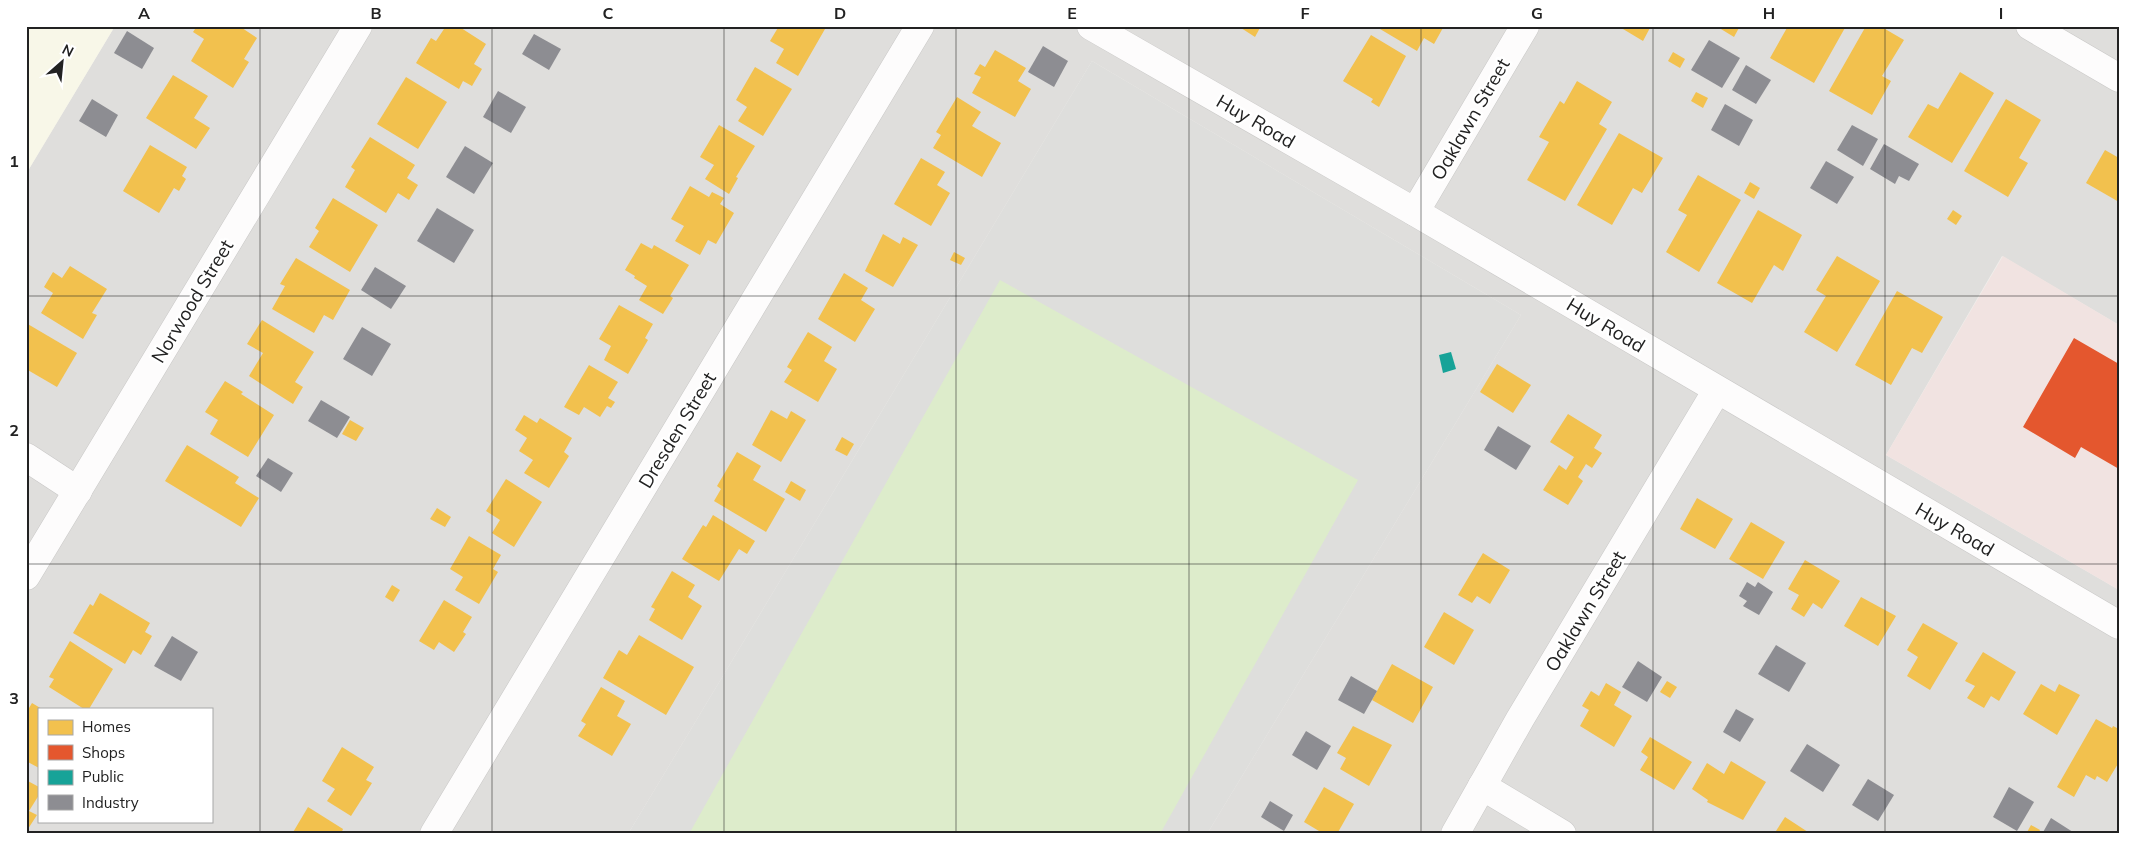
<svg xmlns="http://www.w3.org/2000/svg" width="2145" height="860" font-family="Mulish,sans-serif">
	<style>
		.residential { fill: #dfdedc; fill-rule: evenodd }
		.commercial { fill: #f1e3e1 }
		.education { fill: #f8f7e8 }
		.religious { fill: #dededc }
		.grass { fill: #ddeccb }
		.homes { fill: #f2c14e }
		.shops { fill: #e4572e }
		.public { fill: #17a398 }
		.industry { fill: #8d8d92 }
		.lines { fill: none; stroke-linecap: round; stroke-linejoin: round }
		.minor-casing { stroke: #c9c8c7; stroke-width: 29 }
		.minor { stroke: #fdfcfc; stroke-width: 28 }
		.grid { fill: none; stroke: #222; stroke-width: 1; stroke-opacity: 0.55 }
		.labels { text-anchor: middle; stroke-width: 5; stroke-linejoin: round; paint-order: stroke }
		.street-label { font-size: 19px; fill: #222; stroke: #fff }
		.neatline { fill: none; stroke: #222; stroke-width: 2 }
		.grid-label { font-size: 16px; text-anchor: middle; font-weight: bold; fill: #222 }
	</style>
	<rect width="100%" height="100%" fill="#f0eeeb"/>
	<!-- residential -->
	<path class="residential" d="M115,26h2004v299l-117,-69 -116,199 233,135v244h-912l314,-519 -429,-254 -464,773h-602v-660zM39,709h172v112h-172z"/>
	<!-- commercial -->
	<polygon class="commercial" points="2003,256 2119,325 2119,590 1886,455"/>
	<!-- education -->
	<polygon class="education" points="26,26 115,26 26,174"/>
	<!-- religious -->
	<polygon class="religious" points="1092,61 1521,315 1207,834 628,834"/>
	<!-- grass -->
	<polygon class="grass" points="1000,280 1358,480 1160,834 689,834"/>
	<!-- homes -->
	<g class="homes">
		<polygon points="197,26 239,26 257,38 244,59 249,62 233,88 191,61 204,39 193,32"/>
		<polygon points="446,26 458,26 486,44 474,64 482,69 472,86 463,81 459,89 416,63 431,38 436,41"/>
		<polygon points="779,26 820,26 825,29 798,76 776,63 784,49 770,41"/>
		<polygon points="1238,26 1261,26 1255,37"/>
		<polygon points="1382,26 1444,26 1434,44 1424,38 1417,51 1380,29"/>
		<polygon points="1618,26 1651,26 1643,41"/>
		<polygon points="1716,26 1740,26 1734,37"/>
		<polygon points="1788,26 1799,28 1800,26 1846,26 1814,83 1770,58"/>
		<polygon points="1866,26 1880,26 1904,40 1882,76 1891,81 1872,115 1829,91"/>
		<polygon points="1371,35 1406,56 1379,107 1371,102 1373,99 1343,81"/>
		<polygon points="995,50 1026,68 1018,81 1031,89 1015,117 972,93 981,77 974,74 980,64 985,67"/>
		<polygon points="1673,52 1685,59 1680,68 1668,61"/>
		<polygon points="755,67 792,89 763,136 738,121 747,107 736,100"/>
		<polygon points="1960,72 1994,93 1952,163 1908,137 1928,104 1938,109"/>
		<polygon points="173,75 208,96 194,118 210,128 196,149 146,118"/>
		<polygon points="406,77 447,102 418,149 377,124"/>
		<polygon points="1577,81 1612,102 1599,124 1607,129 1565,201 1527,180 1549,142 1539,137 1560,101 1564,104"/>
		<polygon points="1696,92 1708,98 1703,108 1691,101"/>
		<polygon points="957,97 981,112 972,126 1001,143 982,177 933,148 941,135 936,132"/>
		<polygon points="2006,99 2041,120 2019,158 2028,163 2008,197 1964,171"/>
		<polygon points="719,125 755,146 736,177 738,178 729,194 705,179 714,165 700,157"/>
		<polygon points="1619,133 1663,158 1642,193 1633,188 1612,225 1577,205"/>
		<polygon points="370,137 415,165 407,178 418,185 409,200 398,193 386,213 345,187 355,170 351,167"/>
		<polygon points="150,145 187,167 182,176 186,179 179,191 174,188 159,213 123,191"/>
		<polygon points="2105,150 2119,158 2119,202 2086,183"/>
		<polygon points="921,158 945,172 937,185 950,193 931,226 894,204"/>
		<polygon points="1698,175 1741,200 1699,272 1666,252 1687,215 1678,210"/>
		<polygon points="1750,182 1760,188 1754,199 1744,193"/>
		<polygon points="690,186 709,197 712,192 724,198 720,204 734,213 716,244 708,240 700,255 675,241 684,226 671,219"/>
		<polygon points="333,198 378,225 350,272 309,247 319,231 315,228"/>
		<polygon points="1758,210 1802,235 1783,271 1774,265 1752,303 1717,283"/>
		<polygon points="1953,210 1962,216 1956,225 1947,219"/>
		<polygon points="883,234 900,244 903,237 918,245 893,287 865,271"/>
		<polygon points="641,243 652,249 654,245 689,265 670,296 673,298 663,314 639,300 647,286 634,278 635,276 625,270"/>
		<polygon points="954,252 965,258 961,265 950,260"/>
		<polygon points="1837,256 1880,281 1837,352 1804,332 1826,296 1816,290"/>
		<polygon points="296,258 350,290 333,320 324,315 314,333 272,309 285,286 280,284"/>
		<polygon points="70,266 107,289 92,313 97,315 83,339 41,313 53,293 44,287 53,272 62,278"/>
		<polygon points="844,273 868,288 861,300 875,309 855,342 818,319"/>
		<polygon points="1897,291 1943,317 1922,353 1912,348 1891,385 1855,365"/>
		<polygon points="619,305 653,324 645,338 648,340 628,374 604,360 611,346 599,339"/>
		<polygon points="262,320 314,352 295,382 303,387 293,404 249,376 263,353 247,344"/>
		<polygon points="26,323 77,353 57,387 26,369"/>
		<polygon points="808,332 832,347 824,361 837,369 818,402 784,382 792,370 787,367"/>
		<polygon points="1497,364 1531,385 1513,413 1480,392"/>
		<polygon points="589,365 618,382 608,398 615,402 611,408 607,406 600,417 584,407 579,415 564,407"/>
		<polygon points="225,381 243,392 241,394 274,415 248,457 210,434 218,420 205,412"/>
		<polygon points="771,410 787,419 791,411 806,420 781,462 752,445"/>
		<polygon points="1568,414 1602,435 1594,448 1602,453 1592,468 1586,464 1578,477 1583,481 1568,505 1543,490 1559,465 1566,470 1574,457 1550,442"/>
		<polygon points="524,415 537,423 540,418 572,438 564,452 569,456 549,488 524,473 533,460 519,451 527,438 515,430"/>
		<polygon points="350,420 364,428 356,441 342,434"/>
		<polygon points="842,437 854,444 847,456 835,450"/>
		<polygon points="187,445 239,477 235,483 259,498 241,527 165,481"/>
		<polygon points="737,452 761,466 753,480 785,499 766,532 714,501 721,489 717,486"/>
		<polygon points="506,479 542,502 514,547 492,533 500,520 486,511"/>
		<polygon points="791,481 806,490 800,501 785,492"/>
		<polygon points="1697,498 1733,519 1715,549 1680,529"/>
		<polygon points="437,508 451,517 445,527 430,519"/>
		<polygon points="713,515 755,541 747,554 739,549 719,581 682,559 703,525 706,527"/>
		<polygon points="1751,522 1785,542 1763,579 1729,559"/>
		<polygon points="469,536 501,555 493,569 498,572 479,604 455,590 463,577 450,569"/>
		<polygon points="1483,553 1510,570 1490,604 1477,596 1472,603 1458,595"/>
		<polygon points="1805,560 1840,581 1822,609 1813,603 1804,617 1791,609 1799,595 1788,589"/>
		<polygon points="672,571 695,585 688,597 702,606 682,640 649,620 655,609 651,607"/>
		<polygon points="392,585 400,590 393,602 385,597"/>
		<polygon points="100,593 150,623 145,632 152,636 141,655 133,650 125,664 73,633 90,604 93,606"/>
		<polygon points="1861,597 1896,616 1878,646 1844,626"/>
		<polygon points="444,600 472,617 463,632 466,634 454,652 439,642 434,650 419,641"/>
		<polygon points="1444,612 1474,630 1454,665 1424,647"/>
		<polygon points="1923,623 1958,643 1930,690 1907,676 1918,657 1907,650"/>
		<polygon points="639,635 694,667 666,715 603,678 619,650 627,655"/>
		<polygon points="70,641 113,669 89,709 84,709 49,687 54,679 49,677"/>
		<polygon points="1983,652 2016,672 1999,701 1991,696 1984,708 1967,698 1975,686 1965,681"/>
		<polygon points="1392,664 1433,687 1413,723 1372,700"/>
		<polygon points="1667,681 1677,687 1670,698 1660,692"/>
		<polygon points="1606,683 1621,692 1614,705 1632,716 1614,747 1580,726 1589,710 1582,706 1591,691 1599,696"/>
		<polygon points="2041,684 2055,692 2059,684 2080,695 2057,735 2023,714"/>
		<polygon points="601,687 625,701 617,716 631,724 612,756 578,736 586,724 581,721"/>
		<polygon points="32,703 42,709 39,709 39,768 26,761 26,713"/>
		<polygon points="2096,719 2112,728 2113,726 2119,729 2119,762 2107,782 2097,776 2095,780 2086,775 2074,797 2057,787"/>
		<polygon points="1353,726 1392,745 1369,786 1340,769 1346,758 1337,753"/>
		<polygon points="1650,737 1692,762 1674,790 1640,770 1648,757 1641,752"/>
		<polygon points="342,747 374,767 366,780 372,783 351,816 327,801 335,789 322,781"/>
		<polygon points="1731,761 1766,782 1743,820 1707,802 1708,800 1692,789 1707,763 1724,774"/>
		<polygon points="26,780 39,787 39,795 29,811 37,815 26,832"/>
		<polygon points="1324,787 1354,804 1337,834 1324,834 1304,822"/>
		<polygon points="308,807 343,829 341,834 292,834"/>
		<polygon points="1785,817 1811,834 1774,834"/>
		<polygon points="2031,825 2040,830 2038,834 2026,834"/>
	</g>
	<!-- shops -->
	<polygon class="shops" points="2074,338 2119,364 2119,469 2081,447 2075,458 2023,427"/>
	<!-- public -->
	<polygon class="public" points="1451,352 1456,369 1443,373 1439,355"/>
	<!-- industry -->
	<g class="industry">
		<polygon points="127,31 154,48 142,69 114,53"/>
		<polygon points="534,34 561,49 549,70 522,54"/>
		<polygon points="1709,40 1740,58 1722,88 1691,70"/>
		<polygon points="1043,46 1068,61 1054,87 1028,72"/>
		<polygon points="1746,65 1771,80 1756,104 1732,90"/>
		<polygon points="498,91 526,107 511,133 483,117"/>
		<polygon points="92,99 118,115 106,137 79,121"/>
		<polygon points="1725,104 1753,120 1739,146 1711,130"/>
		<polygon points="1852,125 1878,139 1863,166 1837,150"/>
		<polygon points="1884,144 1919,164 1909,181 1899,176 1895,184 1870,169"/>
		<polygon points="465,146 493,163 474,194 446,177"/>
		<polygon points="1826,161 1854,177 1837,204 1810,188"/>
		<polygon points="437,208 474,230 454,263 417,241"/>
		<polygon points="375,267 406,286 391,309 361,290"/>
		<polygon points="362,327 391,344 372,376 343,359"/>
		<polygon points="321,400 350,417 337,438 308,421"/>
		<polygon points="1498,426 1531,446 1516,470 1484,450"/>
		<polygon points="268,458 293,473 281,492 256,476"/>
		<polygon points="1747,582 1755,587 1758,582 1773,592 1759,615 1743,606 1747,601 1739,596"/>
		<polygon points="172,636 198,652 181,681 154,666"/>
		<polygon points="1776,645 1806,663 1789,692 1758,674"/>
		<polygon points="1638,661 1662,677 1647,702 1622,687"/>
		<polygon points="1351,676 1377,691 1364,714 1338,700"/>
		<polygon points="1736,709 1754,719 1740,742 1723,732"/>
		<polygon points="1306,731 1331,746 1317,770 1292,755"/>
		<polygon points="1807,744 1840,765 1823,792 1790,771"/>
		<polygon points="1868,779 1894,795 1878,821 1852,805"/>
		<polygon points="2009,787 2034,802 2017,831 1993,817"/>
		<polygon points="1270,801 1293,815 1284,831 1261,817"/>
		<polygon points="2051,818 2076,834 2042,834"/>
	</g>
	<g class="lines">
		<!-- minor casing -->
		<g class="minor-casing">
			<g id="minor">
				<polyline points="1091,26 1415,212 2119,625"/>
				<polyline points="2030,26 2119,78"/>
				<polyline points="1415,212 1525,26"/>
				<polyline points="26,457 78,491"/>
				<polyline points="26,576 358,26"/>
				<polyline points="1482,786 1562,834"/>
				<polyline points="434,834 920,26"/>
				<polyline points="1455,834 1520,719 1717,390"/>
			</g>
		</g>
		<!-- minor -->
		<use href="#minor" class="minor"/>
	</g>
	<!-- grid -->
	<path class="grid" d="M260,26v808M492,26v808M724,26v808M956,26v808M1189,26v808M1421,26v808M1653,26v808M1885,26v808M26,296h2093M26,564h2093"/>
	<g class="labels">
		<!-- street labels -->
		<g class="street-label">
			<text transform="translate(1470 119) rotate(-60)" y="7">Oaklawn Street</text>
			<text transform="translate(1256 121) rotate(30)" y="7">Huy Road</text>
			<text transform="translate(192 301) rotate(-59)" y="7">Norwood Street</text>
			<text transform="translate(1606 325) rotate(31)" y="7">Huy Road</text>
			<text transform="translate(677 430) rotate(-59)" y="7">Dresden Street</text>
			<text transform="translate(1955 529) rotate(30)" y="7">Huy Road</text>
			<text transform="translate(1585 611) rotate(-59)" y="7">Oaklawn Street</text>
		</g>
	</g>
	<!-- border -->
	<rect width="2145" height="860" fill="none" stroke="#ffffff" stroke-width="55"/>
	<!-- legend -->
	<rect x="38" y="708" width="175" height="115" fill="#ffffff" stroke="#a7a7a7"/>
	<rect x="48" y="720" width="25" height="15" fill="#f2c14e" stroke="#a7a7a7"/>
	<text x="82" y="732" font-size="15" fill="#222222">Homes</text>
	<rect x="48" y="745" width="25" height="15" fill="#e4572e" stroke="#a7a7a7"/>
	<text x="82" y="758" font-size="15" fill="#222222">Shops</text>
	<rect x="48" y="770" width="25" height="15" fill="#17a398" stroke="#a7a7a7"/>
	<text x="82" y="782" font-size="15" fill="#222222">Public</text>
	<rect x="48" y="795" width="25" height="15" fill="#8d8d92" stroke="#a7a7a7"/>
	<text x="82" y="808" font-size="15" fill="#222222">Industry</text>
	<!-- north arrow -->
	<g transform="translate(62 62) rotate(27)" stroke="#ffffff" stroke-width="4" paint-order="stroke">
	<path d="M0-4L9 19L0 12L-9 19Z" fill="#222222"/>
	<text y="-8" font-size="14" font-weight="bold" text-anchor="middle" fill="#222222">N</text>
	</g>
	<rect x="28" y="28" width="2090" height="804" class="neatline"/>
	<g class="grid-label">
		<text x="144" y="19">A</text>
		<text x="376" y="19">B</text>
		<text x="608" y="19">C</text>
		<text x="840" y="19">D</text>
		<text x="1072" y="19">E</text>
		<text x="1305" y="19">F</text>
		<text x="1537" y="19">G</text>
		<text x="1769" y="19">H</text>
		<text x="2001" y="19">I</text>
		<text x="14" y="167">1</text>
		<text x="14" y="436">2</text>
		<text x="14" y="704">3</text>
	</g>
</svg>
